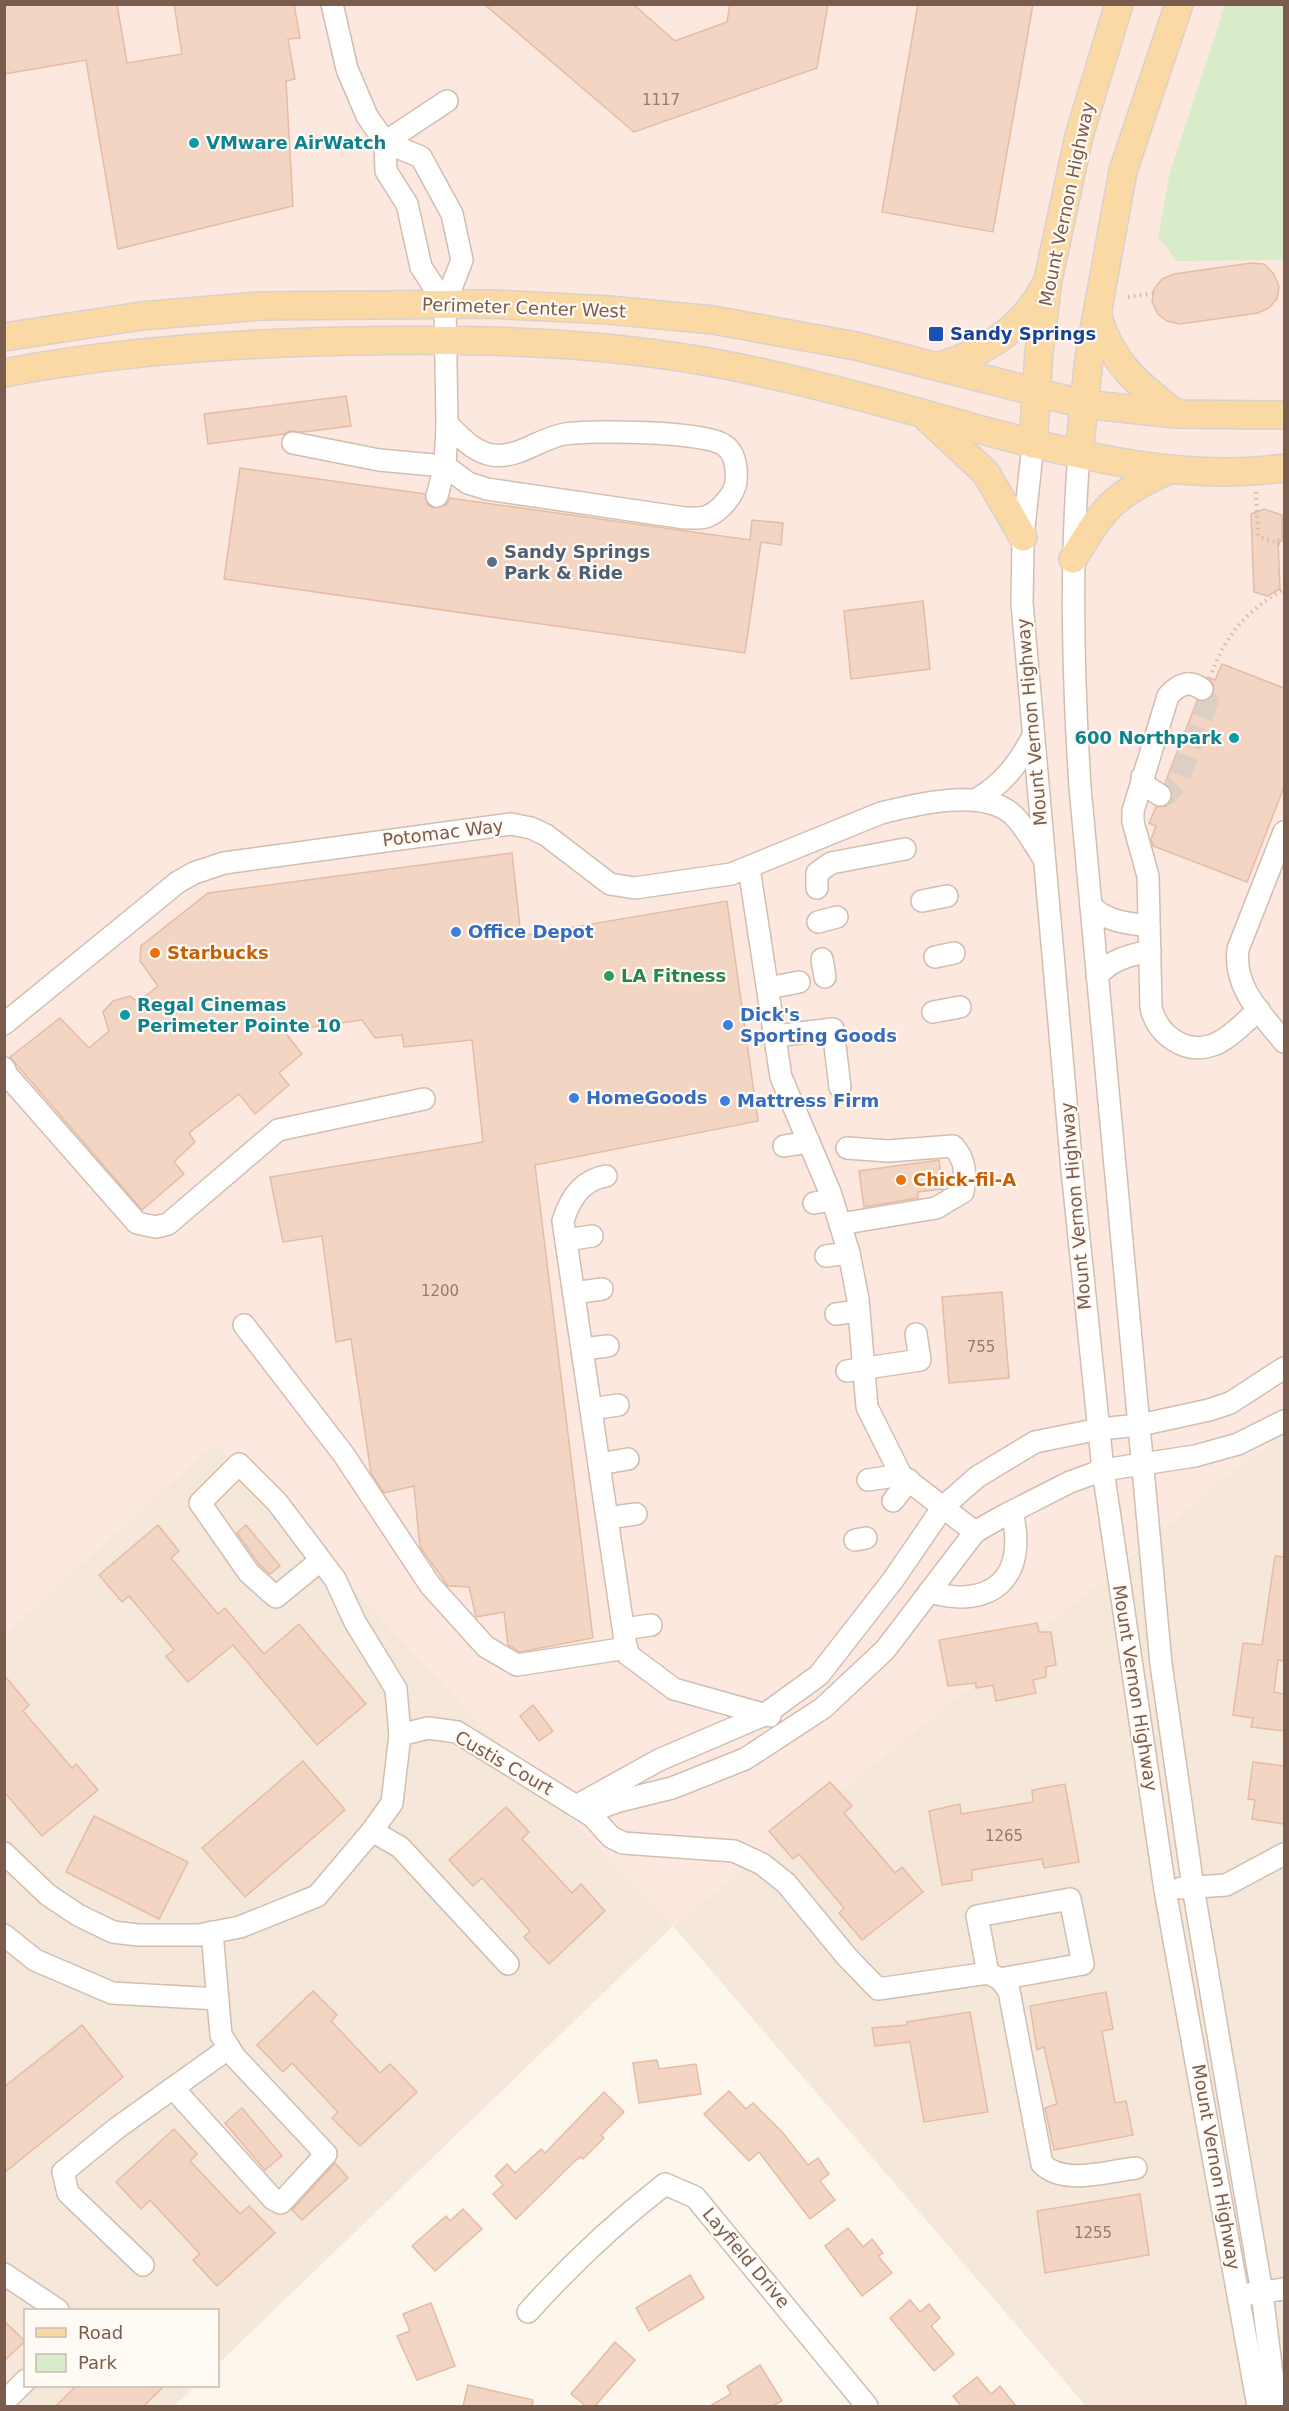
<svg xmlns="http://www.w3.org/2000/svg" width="1289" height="2411" font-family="'DejaVu Sans',sans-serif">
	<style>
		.residential { fill: #f5e8da }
		.commercial { fill: #fde8e0 }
		.green { fill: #d8ecc9 }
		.building { fill: #f3d5c3; stroke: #e6bba3; stroke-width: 1.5 }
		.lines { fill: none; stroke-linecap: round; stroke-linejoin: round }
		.minor-tunnel { stroke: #dcd0c4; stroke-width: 21; stroke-dasharray: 21 10; stroke-linecap: butt }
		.minor-casing { stroke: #d1beb0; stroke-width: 24 }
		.major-casing { stroke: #dad1cd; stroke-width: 30 }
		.path { stroke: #d9b8a5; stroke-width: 4; stroke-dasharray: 1.5 4.5; stroke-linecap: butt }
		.minor { stroke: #fff; stroke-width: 21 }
		.major { stroke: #fbd9a5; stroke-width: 27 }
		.culture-dot { fill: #0f9aa8; stroke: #fffaf3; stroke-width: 2 }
		.transit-dot { fill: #1a4fb4; stroke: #fffaf3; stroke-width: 2 }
		.service-dot { fill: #5c6f8a; stroke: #fffaf3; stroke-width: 2 }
		.shop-dot { fill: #3f7fe0; stroke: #fffaf3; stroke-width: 2 }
		.food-dot { fill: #e8710a; stroke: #fffaf3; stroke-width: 2 }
		.leisure-dot { fill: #2e9e5b; stroke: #fffaf3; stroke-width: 2 }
		.labels { text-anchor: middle; stroke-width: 4.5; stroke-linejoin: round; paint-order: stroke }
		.number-label { font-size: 15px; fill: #987a6a }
		.culture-label { font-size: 18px; font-weight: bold; fill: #0d838f; stroke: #fffaf3; text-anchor: start }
		.street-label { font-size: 18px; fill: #7a5c4d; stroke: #fffaf3 }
		.transit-label { font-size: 18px; font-weight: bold; fill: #164399; stroke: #fffaf3; text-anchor: start }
		.service-label { font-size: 18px; font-weight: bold; fill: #4e5e75; stroke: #fffaf3; text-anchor: start }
		.shop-label { font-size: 18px; font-weight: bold; fill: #366cbe; stroke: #fffaf3; text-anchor: start }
		.food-label { font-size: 18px; font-weight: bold; fill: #c56008; stroke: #fffaf3; text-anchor: start }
		.leisure-label { font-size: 18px; font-weight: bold; fill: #27864d; stroke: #fffaf3; text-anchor: start }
	</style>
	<rect width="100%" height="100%" fill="#fdf6ec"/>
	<!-- residential -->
	<polygon class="residential" points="1284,1433 1284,2406 1086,2406 673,1926 218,2364 218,2310 26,2310 26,2386 196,2386 174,2406 5,2406 4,1634 215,1443 673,1926 1110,1574 1225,1477"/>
	<!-- commercial -->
	<polygon class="commercial" points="5,5 1284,5 1284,1433 1225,1477 1110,1574 673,1926 215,1443 5,1634"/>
	<!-- green -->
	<polygon class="green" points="1225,5 1284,5 1284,260 1177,261 1158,237 1170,172"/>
	<!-- building -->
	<g class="building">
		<polygon points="4,4 117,4 127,63 182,54 174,4 294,4 300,38 288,39 295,79 286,81 293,206 118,249 86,60 4,74"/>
		<polygon points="484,4 633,4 675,41 727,22 730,4 828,4 817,68 634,132"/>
		<polygon points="918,4 1033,4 993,232 882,212"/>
		<polygon points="1251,263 1264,264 1273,273 1279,286 1277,299 1269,308 1258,313 1180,324 1167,321 1158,314 1152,302 1154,289 1162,279 1174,274"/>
		<polygon points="346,396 351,426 303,432 289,431 284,434 208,444 204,414"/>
		<polygon points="240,468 425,494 428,505 434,508 446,505 450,498 750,540 752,520 783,523 781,545 761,542 745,653 224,579"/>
		<polygon points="1264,509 1282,515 1282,541 1278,539 1280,589 1267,596 1254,592 1251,514"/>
		<polygon points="923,601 930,669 851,679 844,611"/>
		<polygon points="1222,664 1284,688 1284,787 1247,882 1153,846 1151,839 1156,826 1149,823 1156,807 1166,806 1171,801 1171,789 1165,783 1197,701 1207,700 1213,695 1213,684 1207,677 1215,680"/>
		<polygon points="512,853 521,936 727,901 758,1121 535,1165 593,1638 520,1652 508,1645 504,1612 476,1617 469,1587 448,1586 420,1547 414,1486 384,1493 371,1473 351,1339 336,1342 322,1236 283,1242 270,1177 483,1142 472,1040 404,1047 402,1035 375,1038 362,1020 284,1031 302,1054 279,1073 289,1085 255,1114 239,1094 189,1133 195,1142 174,1162 184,1174 142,1210 10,1057 60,1018 89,1048 109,1031 103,1012 113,1001 130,996 138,1002 158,986 140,961 141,946 208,893"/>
		<polygon points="939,1160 943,1189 918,1192 918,1198 864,1207 859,1171"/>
		<polygon points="1002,1292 1009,1378 949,1383 942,1297"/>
		<polygon points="158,1525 179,1551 171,1558 218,1614 225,1608 264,1654 299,1624 366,1704 317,1745 233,1645 188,1682 166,1656 174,1650 129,1596 122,1602 99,1575"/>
		<polygon points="246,1525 280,1566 270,1574 259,1564 237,1533"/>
		<polygon points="1275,1556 1284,1557 1284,1661 1278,1660 1274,1692 1284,1694 1284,1731 1251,1727 1253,1718 1233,1715 1243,1643 1262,1645"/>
		<polygon points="1037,1623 1039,1632 1051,1632 1056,1665 1046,1667 1046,1677 1033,1680 1036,1693 996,1701 993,1685 976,1688 976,1683 948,1686 939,1640"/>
		<polygon points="4,1675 29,1705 23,1711 72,1768 76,1764 98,1790 42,1836 4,1792"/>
		<polygon points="533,1705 553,1731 539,1741 520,1716"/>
		<polygon points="303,1761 345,1810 245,1897 202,1848"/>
		<polygon points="1253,1762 1284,1766 1284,1824 1252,1819 1255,1800 1248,1799"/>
		<polygon points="830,1782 852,1806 844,1813 895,1873 902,1867 923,1892 862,1940 839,1913 844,1908 799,1854 793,1859 769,1831"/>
		<polygon points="1065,1784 1079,1862 1044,1868 1042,1859 972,1870 972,1880 942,1885 929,1811 960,1804 961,1814 1033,1802 1032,1790"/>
		<polygon points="506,1807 529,1832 522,1839 572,1893 581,1884 605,1911 549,1964 524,1937 530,1931 482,1878 473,1886 449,1860"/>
		<polygon points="94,1816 188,1862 159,1919 66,1872"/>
		<polygon points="313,1991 337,2015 331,2021 380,2073 390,2064 417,2092 360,2146 332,2118 338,2112 292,2063 283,2072 257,2045"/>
		<polygon points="1106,1992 1113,2029 1102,2031 1115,2103 1126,2101 1133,2135 1054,2150 1045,2108 1057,2104 1044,2047 1037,2050 1030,2006"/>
		<polygon points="970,2012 988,2112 924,2122 910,2042 875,2046 872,2028 907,2025 907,2022"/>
		<polygon points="82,2025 123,2077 4,2173 4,2087"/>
		<polygon points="657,2060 659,2069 696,2064 701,2094 639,2103 633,2063"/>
		<polygon points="729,2091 746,2109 753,2103 783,2133 808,2165 818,2158 829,2174 820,2181 835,2200 810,2219 759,2152 749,2161 704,2114"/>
		<polygon points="604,2092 624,2112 601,2135 604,2138 583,2159 581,2157 576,2160 516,2219 493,2194 503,2185 495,2176 507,2164 515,2173 541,2149 545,2153"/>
		<polygon points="242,2108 282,2156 265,2170 225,2123"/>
		<polygon points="174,2129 197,2154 190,2161 240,2214 249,2206 275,2233 217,2286 193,2260 200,2254 150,2200 141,2209 116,2182"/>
		<polygon points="335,2163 348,2178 302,2220 292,2210"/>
		<polygon points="1140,2194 1149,2255 1045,2273 1037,2211"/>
		<polygon points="463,2209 482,2229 435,2271 412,2246 446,2216 450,2221"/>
		<polygon points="848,2228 863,2247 872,2239 883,2253 878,2256 892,2273 862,2296 825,2246"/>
		<polygon points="690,2275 704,2298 649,2331 636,2308"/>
		<polygon points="910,2300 920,2312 929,2304 940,2318 931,2326 954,2354 934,2371 890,2318"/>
		<polygon points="431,2303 455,2366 417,2380 397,2336 410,2331 403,2314"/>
		<polygon points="4,2321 25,2341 4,2361"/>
		<polygon points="615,2342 635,2360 595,2406 586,2406 571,2394"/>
		<polygon points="760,2365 782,2401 772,2406 710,2406 731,2394 727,2386"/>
		<polygon points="977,2377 991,2394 1000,2386 1016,2406 961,2406 953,2396"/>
		<polygon points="77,2385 165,2385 144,2406 56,2406"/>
		<polygon points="468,2385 533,2400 532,2406 463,2406"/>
	</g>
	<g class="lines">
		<!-- minor-tunnel -->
		<polyline class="minor-tunnel" points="1160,795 1167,795 1178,783 1208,702 1202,689"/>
		<!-- minor casing -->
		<g class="minor-casing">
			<g id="minor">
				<polyline points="332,4 347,69 367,116 385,142 386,171 407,204 421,267 445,304 447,424 445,466 437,496"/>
				<polyline points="385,142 421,157 452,214 462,260 445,304"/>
				<polyline points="385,142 447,101"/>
				<path d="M293,443l86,17 66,6 23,17 19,6 198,29c7,0 17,1 23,-2 12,-5 26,-21 28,-34 1,-13 0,-29 -12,-37 -20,-14 -132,-15 -159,-11 -25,4 -47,25 -73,21 -19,-3 -32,-19 -45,-31"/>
				<polyline points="1033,444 1023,537 1022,603 1072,1170 1103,1470 1165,1890 1258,2406"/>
				<path d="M1079,454c-9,112 -6,222 1,333l81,877 32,223 69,406 14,113"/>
				<path d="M1202,689c-13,-10 -24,-4 -34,7l-35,115v11l15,54 3,132c7,27 34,47 62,37 17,-6 32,-24 46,-35"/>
				<polyline points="1142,777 1147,787 1160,795"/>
				<path d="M977,799c26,-15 41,-35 55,-61"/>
				<path d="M1284,832l-46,117c-5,39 24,65 46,93"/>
				<polyline points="749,868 781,1077 830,1192 849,1253 858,1299 867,1407 901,1475 975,1532"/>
				<polyline points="817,888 817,873 831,863 905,849"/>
				<polyline points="922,901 947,896"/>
				<path d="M1091,906c16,16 36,17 58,20"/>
				<polyline points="818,922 837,917"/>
				<polyline points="935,957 954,953"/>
				<polyline points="822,959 825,977"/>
				<path d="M1097,977c12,-17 33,-22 53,-26"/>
				<polyline points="768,988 799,982"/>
				<polyline points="933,1012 960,1007"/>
				<path d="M4,1024l174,-142 16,-9 30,-10 287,-39 20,4 15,7 64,49 25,4 96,-14 150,-61c36,-9 100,-25 131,1 12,11 21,28 30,42"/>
				<polyline points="775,1036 833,1029 840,1087"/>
				<polyline points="4,1068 7,1075 137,1223 156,1227 168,1224 278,1130 424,1099"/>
				<polyline points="784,1146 809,1142"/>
				<path d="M606,1176c-24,4 -36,22 -43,45l64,433 47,35 96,27"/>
				<polyline points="814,1203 832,1200"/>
				<path d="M840,1224l96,-16 27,-16c3,-18 3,-32 -10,-46l-65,5 -41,-3"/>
				<polyline points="566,1240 592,1236"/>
				<polyline points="826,1256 849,1253"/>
				<polyline points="574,1293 602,1289"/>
				<polyline points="836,1314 859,1311"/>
				<polyline points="244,1325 344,1455 430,1585 486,1647 517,1665 627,1648"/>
				<polyline points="582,1349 608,1346"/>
				<polyline points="847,1371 920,1360 916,1334"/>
				<polyline points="591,1409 618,1405"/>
				<polyline points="599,1464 628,1459"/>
				<polyline points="868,1480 901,1475"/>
				<polyline points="893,1501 909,1480"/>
				<polyline points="607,1518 636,1514"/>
				<polyline points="855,1540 866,1538"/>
				<polyline points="321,1560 276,1597 249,1573 200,1503 239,1464 277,1502 335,1579 355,1622 396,1689 400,1735"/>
				<path d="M929,1592c64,18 99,-15 83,-80"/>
				<polyline points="624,1629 651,1625"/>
				<polyline points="576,1806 659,1760 764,1715 819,1675 893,1580 943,1507 977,1477 1035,1442 1099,1429 1140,1425 1209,1410 1230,1403 1284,1368"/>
				<polyline points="592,1816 600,1808 619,1801 672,1788 745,1759 823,1708 885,1650 975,1532 1003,1516 1070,1482 1103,1470 1195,1456 1238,1444 1284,1421"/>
				<polyline points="372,1831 400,1847 508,1964"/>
				<path d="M4,1853l44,42 30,20 35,17 25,3h61l41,-8 77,-31 55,-65 20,-28 8,-68 28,-7 29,4 135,84 19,21 12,6 111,8 28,13 24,19 61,74 31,32 110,-16 12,6 9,12 33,173c23,22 66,7 94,4"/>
				<polyline points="1181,1888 1226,1885 1284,1854"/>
				<polyline points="4,1935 35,1960 112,1993 218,1999"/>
				<polyline points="988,1973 977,1916 1070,1899 1083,1964 1000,1979"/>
				<polyline points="173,2088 273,2199 281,2203 326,2154 235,2057 221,2035 212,1932"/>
				<polyline points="143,2265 68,2193 63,2172 117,2128 229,2048"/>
				<polyline points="4,2274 58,2310"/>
				<polyline points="1249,2294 1284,2289"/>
				<path d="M528,2312c42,-47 87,-89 137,-128l30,13 172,209"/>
				<polyline points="4,2402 26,2380"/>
			</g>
		</g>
		<!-- major casing -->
		<g class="major-casing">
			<g id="major">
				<path d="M1097,314c14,49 40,69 79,100"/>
				<polyline points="4,337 141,316 260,306 491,304 609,310 713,320 856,346 1083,404 1176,414 1284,415"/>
				<path d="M940,366c46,-14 82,-37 105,-80"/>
				<path d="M4,373c116,-22 233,-30 350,-32 133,-3 266,1 396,29 80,17 160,40 239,62 96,25 195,50 295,36"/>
				<polyline points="927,418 986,473 1023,537"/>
				<polyline points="1033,444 1039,352 1048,280 1079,136 1119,4"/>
				<polyline points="1079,454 1089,358 1123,171 1179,4"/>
				<path d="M1073,559c31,-51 39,-64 96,-89"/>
			</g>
		</g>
		<!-- path -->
		<g class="path">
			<polyline points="1128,297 1154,293"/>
			<polyline points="1256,492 1258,536 1284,545"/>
			<path d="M1212,672c14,-38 37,-63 72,-83"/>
		</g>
		<!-- minor -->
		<use href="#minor" class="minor"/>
		<!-- major -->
		<use href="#major" class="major"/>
	</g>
	<!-- markers -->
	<g class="culture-dot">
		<circle cx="194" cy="143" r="6"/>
		<circle cx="1234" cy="738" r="6"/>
		<circle cx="125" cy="1015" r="6"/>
	</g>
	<rect class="transit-dot" x="928" y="326" width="16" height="16" rx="3"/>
	<circle class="service-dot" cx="492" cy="562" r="6"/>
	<g class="shop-dot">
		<circle cx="456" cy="932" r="6"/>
		<circle cx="728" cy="1025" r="6"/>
		<circle cx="574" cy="1098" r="6"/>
		<circle cx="725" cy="1101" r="6"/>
	</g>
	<g class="food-dot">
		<circle cx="155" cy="953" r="6"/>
		<circle cx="901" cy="1180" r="6"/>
	</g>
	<circle class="leisure-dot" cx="609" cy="976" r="6"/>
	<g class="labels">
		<!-- number labels -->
		<g class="number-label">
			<text x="661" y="105">1117</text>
			<text x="440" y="1296">1200</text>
			<text x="981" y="1352">755</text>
			<text x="1004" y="1841">1265</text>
			<text x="1093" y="2238">1255</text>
		</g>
		<!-- culture labels -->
		<g class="culture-label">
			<text x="206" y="149">VMware AirWatch</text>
			<text x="1222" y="744" text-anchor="end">600 Northpark</text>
			<text x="137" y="1011">Regal Cinemas<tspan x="137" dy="21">Perimeter Pointe 10</tspan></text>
		</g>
		<!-- street labels -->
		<g class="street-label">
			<text transform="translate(1067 204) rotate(-78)" y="6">Mount Vernon Highway</text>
			<text transform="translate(524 308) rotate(2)" y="6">Perimeter Center West</text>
			<text transform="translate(1032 722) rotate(-95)" y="6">Mount Vernon Highway</text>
			<text transform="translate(443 833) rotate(-7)" y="6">Potomac Way</text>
			<text transform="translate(1076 1206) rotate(-95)" y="6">Mount Vernon Highway</text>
			<text transform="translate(1135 1688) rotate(81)" y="6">Mount Vernon Highway</text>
			<text transform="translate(504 1763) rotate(30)" y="6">Custis Court</text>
			<text transform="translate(1216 2167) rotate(80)" y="6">Mount Vernon Highway</text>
			<text transform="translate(746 2258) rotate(50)" y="6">Layfield Drive</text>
		</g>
		<!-- transit labels -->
		<g class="transit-label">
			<text x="950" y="340">Sandy Springs</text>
		</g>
		<!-- service labels -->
		<g class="service-label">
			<text x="504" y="558">Sandy Springs<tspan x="504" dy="21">Park &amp; Ride</tspan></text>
		</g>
		<!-- shop labels -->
		<g class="shop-label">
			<text x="468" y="938">Office Depot</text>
			<text x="740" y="1021">Dick's<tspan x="740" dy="21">Sporting Goods</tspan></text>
			<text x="586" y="1104">HomeGoods</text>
			<text x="737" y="1107">Mattress Firm</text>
		</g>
		<!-- food labels -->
		<g class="food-label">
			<text x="167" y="959">Starbucks</text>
			<text x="913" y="1186">Chick-fil-A</text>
		</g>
		<!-- leisure labels -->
		<g class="leisure-label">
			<text x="621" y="982">LA Fitness</text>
		</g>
	</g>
	<!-- border -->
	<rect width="1289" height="2411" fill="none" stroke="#7a5c4d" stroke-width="12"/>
	<!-- legend -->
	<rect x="24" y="2309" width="195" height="78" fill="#fffaf3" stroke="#cabbb1" stroke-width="1.5"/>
	<rect x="36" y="2328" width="30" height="9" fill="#fbd9a5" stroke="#cabbb1" stroke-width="1.5"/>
	<text x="78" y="2339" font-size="18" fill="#7a5c4d">Road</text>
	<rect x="36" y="2354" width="30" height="18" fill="#d8ecc9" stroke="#cabbb1" stroke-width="1.5"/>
	<text x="78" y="2369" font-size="18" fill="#7a5c4d">Park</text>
</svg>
